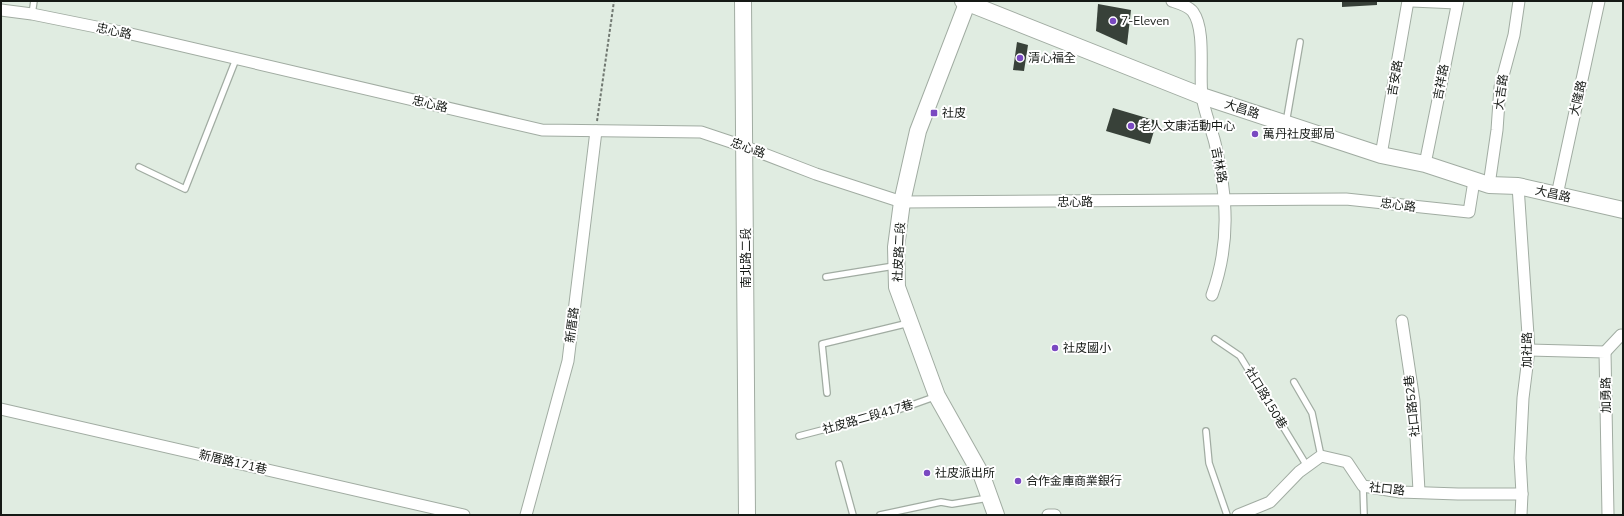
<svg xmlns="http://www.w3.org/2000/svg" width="1624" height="516" font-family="'Nunito Sans','Noto Sans TC',sans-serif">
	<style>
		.building { fill: #384139 }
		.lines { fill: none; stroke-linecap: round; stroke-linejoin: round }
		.lane-casing { stroke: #a1aca2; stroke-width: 8 }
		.street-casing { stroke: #a1aca2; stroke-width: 13 }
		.secondary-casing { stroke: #a1aca2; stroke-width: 18 }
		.path { stroke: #717871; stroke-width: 2; stroke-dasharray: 3 2; stroke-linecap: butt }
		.lane { stroke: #fff; stroke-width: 5.5 }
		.street { stroke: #fff; stroke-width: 11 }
		.secondary { stroke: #fff; stroke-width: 16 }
		.poi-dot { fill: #7a49c1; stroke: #fff; stroke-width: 1.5 }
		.labels { text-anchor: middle; stroke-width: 4; stroke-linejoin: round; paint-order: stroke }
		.poi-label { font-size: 12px; fill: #151915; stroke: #fff; text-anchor: start }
		.street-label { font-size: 12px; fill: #151915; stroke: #fff }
	</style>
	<rect width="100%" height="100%" fill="#e0ece1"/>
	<!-- building -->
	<g class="building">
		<polygon points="1342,1 1377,1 1377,5 1342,7"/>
		<polygon points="1098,4 1131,10 1127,45 1096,31"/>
		<polygon points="1017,42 1028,45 1024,71 1013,70"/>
		<polygon points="1113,108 1157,121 1150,144 1106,131"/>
	</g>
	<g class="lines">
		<!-- lane casing -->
		<g class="lane-casing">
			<g id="lane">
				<polyline points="32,14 34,1"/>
				<polyline points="1286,123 1300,42"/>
				<polyline points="139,167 185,189 236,59"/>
				<polyline points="826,277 894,266"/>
				<polyline points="1215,339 1240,356 1307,466"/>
				<polyline points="1294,382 1312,413 1321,456"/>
				<polyline points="827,393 822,344 909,323"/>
				<polyline points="1206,431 1209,463 1227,515"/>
				<polyline points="799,436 895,411 937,396"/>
				<polyline points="839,464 853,515"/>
				<polyline points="1363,486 1364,515"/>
				<polyline points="880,515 941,502 952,504 988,498"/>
			</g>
		</g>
		<!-- street casing -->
		<g class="street-casing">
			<g id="street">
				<path d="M1172,1c6,2 17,5 21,11 13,18 6,61 9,84 2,15 9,31 13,47 12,53 16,99 -3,152"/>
				<polyline points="1412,1 1457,3"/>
				<polyline points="1,10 32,14 131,34 542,130 701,132 746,147 816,174 902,202 1346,199 1469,212 1474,181"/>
				<polyline points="1381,155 1408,1"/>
				<polyline points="1425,164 1458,1"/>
				<polyline points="1489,185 1497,130 1500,87 1514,35 1519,1"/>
				<polyline points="1518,186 1529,350 1523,398 1520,458 1522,494 1521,515"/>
				<polyline points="1557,195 1599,1"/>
				<polyline points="1402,321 1414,401 1419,491"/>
				<polyline points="1529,350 1605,352 1608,515"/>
				<polyline points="1605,352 1621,335"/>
				<polyline points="1,409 464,515"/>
				<polyline points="526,515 568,361 596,131"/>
				<polyline points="1048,515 1055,515"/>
				<polyline points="1238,515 1270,502 1299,472 1321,456 1347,462 1363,486 1400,492 1458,494 1522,494"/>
			</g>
		</g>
		<!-- secondary casing -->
		<g class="secondary-casing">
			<g id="secondary">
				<polyline points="743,1 747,515"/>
				<polyline points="963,1 1202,96 1381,155 1425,164 1489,185 1518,186 1623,210"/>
				<polyline points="968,1 918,131 902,202 896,247 897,287 937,396 982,476 996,515"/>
			</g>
		</g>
		<!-- path -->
		<polyline class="path" points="597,121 614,1"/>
		<!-- lane -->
		<use href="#lane" class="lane"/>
		<!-- street -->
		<use href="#street" class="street"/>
		<!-- secondary -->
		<use href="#secondary" class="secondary"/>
	</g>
	<!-- markers -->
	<g class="poi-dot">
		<circle cx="1113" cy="21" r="4"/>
		<circle cx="1020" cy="58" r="4"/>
		<rect x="930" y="109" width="8" height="8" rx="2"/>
		<circle cx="1131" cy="126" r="4"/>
		<circle cx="1255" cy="134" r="4"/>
		<circle cx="1055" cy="348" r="4"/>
		<circle cx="927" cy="473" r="4"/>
		<circle cx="1018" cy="481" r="4"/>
	</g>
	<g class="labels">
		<!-- poi labels -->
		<g class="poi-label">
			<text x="1121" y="25">7-Eleven</text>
			<text x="1028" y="62">清心福全</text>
			<text x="942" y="117">社皮</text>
			<text x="1139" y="130">老人文康活動中心</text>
			<text x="1263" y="138">萬丹社皮郵局</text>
			<text x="1063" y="352">社皮國小</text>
			<text x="935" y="477">社皮派出所</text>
			<text x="1026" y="485">合作金庫商業銀行</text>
		</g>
		<!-- street labels -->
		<g class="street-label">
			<text transform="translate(114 31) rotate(12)" y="4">忠心路</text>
			<text transform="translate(1395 78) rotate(-80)" y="4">吉安路</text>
			<text transform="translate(1441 82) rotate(-79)" y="4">吉祥路</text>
			<text transform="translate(1501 92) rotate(-82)" y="4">大吉路</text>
			<text transform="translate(1578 98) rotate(-77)" y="4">大隆路</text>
			<text transform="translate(430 104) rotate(13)" y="4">忠心路</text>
			<text transform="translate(1242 109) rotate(18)" y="4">大昌路</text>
			<text transform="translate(748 148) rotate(20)" y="4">忠心路</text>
			<text transform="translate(1219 165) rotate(79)" y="4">吉林路</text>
			<text transform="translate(1553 194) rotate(13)" y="4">大昌路</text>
			<text x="1075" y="206">忠心路</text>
			<text transform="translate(1398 205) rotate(7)" y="4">忠心路</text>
			<text transform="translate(899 252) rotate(-87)" y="4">社皮路二段</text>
			<text transform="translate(746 258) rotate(-90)" y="4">南北路二段</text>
			<text transform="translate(572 325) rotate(-83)" y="4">新厝路</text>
			<text transform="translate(1527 350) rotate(-89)" y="4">加社路</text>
			<text transform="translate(1606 395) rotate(-91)" y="4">加勇路</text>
			<text transform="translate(1266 398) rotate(59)" y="4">社口路150巷</text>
			<text transform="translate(1412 406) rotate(-96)" y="4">社口路52巷</text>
			<text transform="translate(868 417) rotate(-16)" y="4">社皮路二段417巷</text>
			<text transform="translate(233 462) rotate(13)" y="4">新厝路171巷</text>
			<text transform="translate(1387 489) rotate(6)" y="4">社口路</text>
		</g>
	</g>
	<!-- border -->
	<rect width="1624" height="516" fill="none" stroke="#151915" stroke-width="4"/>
</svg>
